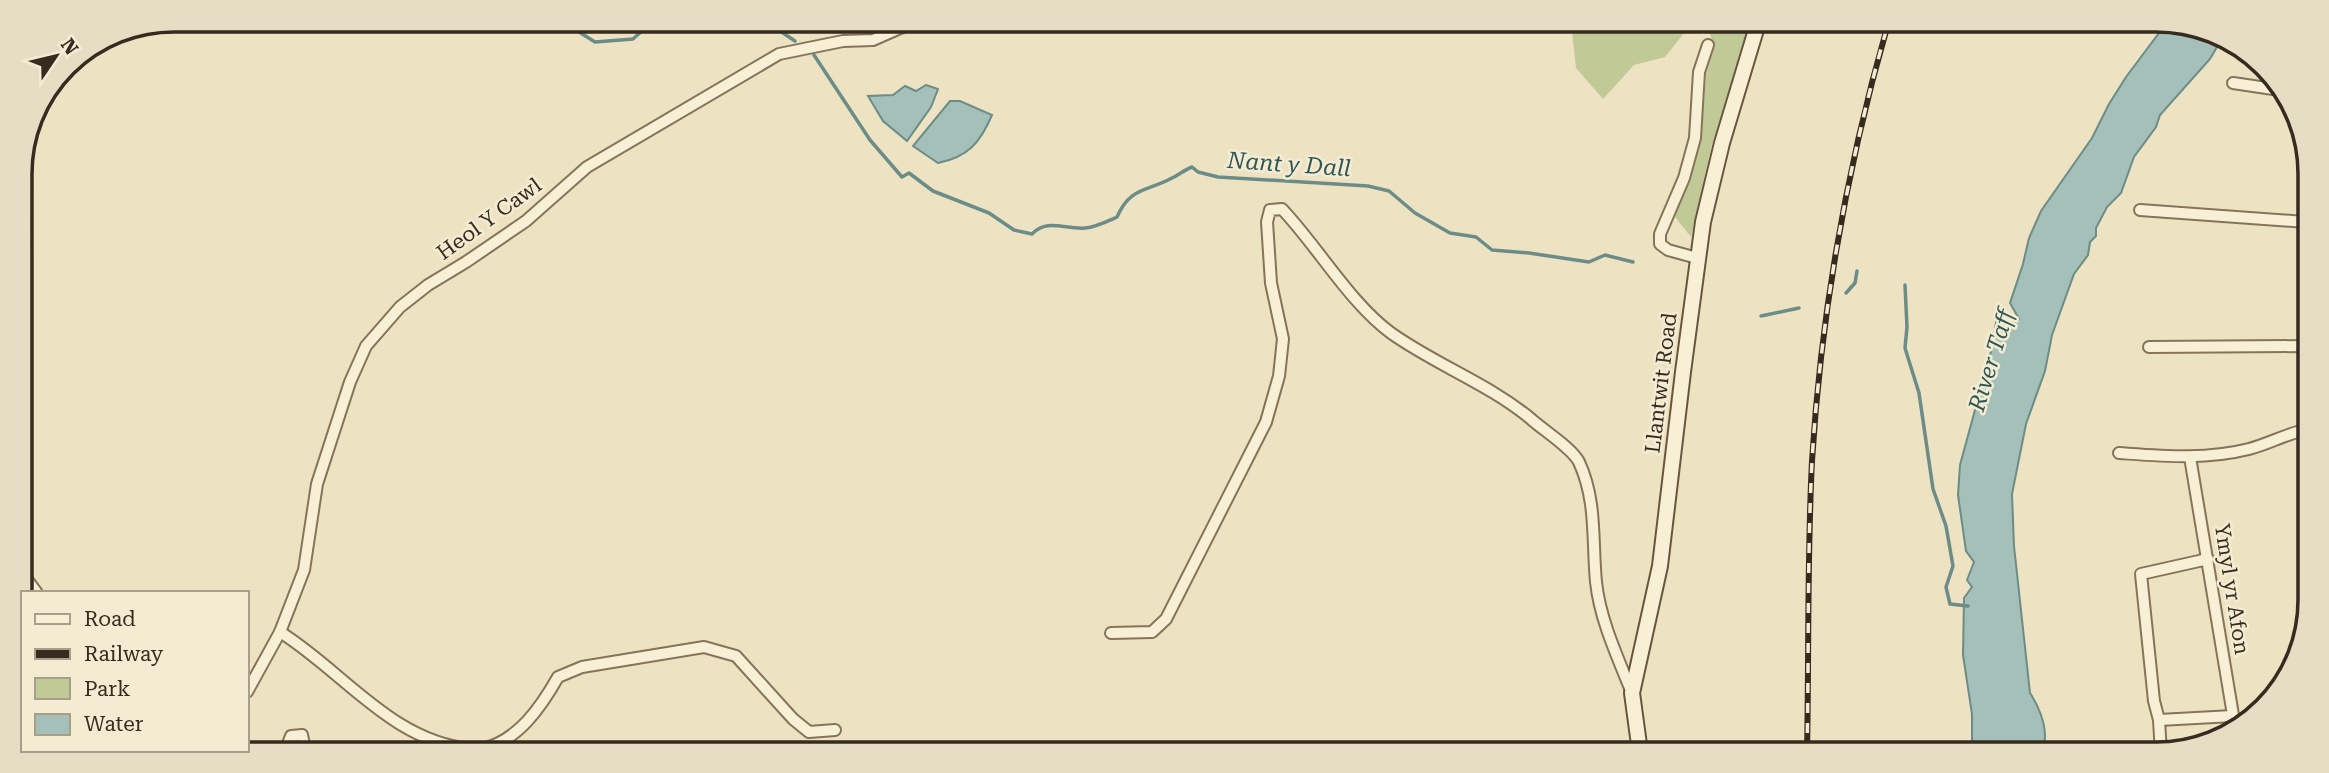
<svg xmlns="http://www.w3.org/2000/svg" width="2329" height="773" font-family="'Roboto Serif',serif">
	<style>
		.green { fill: #c1ca97 }
		.water { fill: #a5bfb9; stroke: #6c8d87; stroke-width: 2 }
		.lines { fill: none; stroke-linecap: round; stroke-linejoin: round }
		.stream { stroke: #6c8d87; stroke-width: 3.5 }
		.minor-casing { stroke: #86745a; stroke-width: 14 }
		.secondary-casing { stroke: #68553d; stroke-width: 18 }
		.minor { stroke: #f8f0d6; stroke-width: 10 }
		.secondary { stroke: #f8f0d6; stroke-width: 14 }
		.rail-casing { stroke: #362b1e; stroke-width: 6 }
		.rail { stroke: #f4ecd2; stroke-width: 3.5; stroke-dasharray: 10; stroke-linecap: butt }
		.labels { text-anchor: middle; stroke-width: 5; stroke-linejoin: round; paint-order: stroke }
		.street-label { font-size: 21px; fill: #362b1e; stroke: #f4ecd2 }
		.water-label { font-size: 23px; font-style: italic; fill: #2e5656; stroke: #f4ecd2 }
		.rim { fill: none; stroke: #362b1e; stroke-width: 3.5 }
	</style>
	<rect width="100%" height="100%" fill="#ede3c3"/>
	<!-- green -->
	<polygon class="green" points="1571,23 1749,23 1711,148 1691,237 1675,217 1701,141 1706,74 1715,46 1708,30 1689,27 1665,57 1634,65 1603,99 1576,68"/>
	<!-- water -->
	<g class="water">
		<path d="M2165,25h31l25,15 -11,19 -50,56 -4,12 -22,30 -13,36 -14,14 -11,21v8l-6,6 -2,13 -14,19 -22,61 -7,36 -19,53 -14,70 2,52 16,147c8,12 15,29 15,43 0,7 -2,10 -1,17h-72v-39l-9,-59 1,-57 8,-11 -5,-7 7,-18 -8,-11 -8,-56 2,-30 33,-121 3,-22 6,-5 10,7 7,-5 -9,-16 13,-39 6,-26 12,-27 51,-73 17,-34 17,-27z"/>
		<polygon points="926,85 938,89 931,107 907,141 883,121 868,96 893,95 905,86 916,91"/>
		<path d="M950,101h10l32,14c-12,28 -24,42 -54,48l-25,-17z"/>
	</g>
	<g class="lines">
		<!-- stream -->
		<g class="stream">
			<polyline points="560,20 595,42 633,39 653,21"/>
			<polyline points="765,21 795,41"/>
			<path d="M814,55l56,85 32,37 7,-4 24,18 56,22 25,17 18,4c15,-16 34,-4 53,-6 11,-1 23,-7 32,-11 13,-30 29,-25 55,-39 7,-3 12,-8 20,-11l6,5 20,5 150,9 21,5 26,22 35,20 26,4 16,13 37,3 60,9 16,-7 28,7"/>
			<polyline points="1905,285 1907,327 1905,348 1919,393 1933,489 1946,526 1953,566 1946,587 1950,604 1968,606"/>
			<polyline points="1846,293 1855,283 1857,271"/>
			<polyline points="1761,316 1799,308"/>
		</g>
		<!-- minor casing -->
		<g class="minor-casing">
			<g id="minor">
				<polyline points="2233,83 2280,90"/>
				<polyline points="2140,210 2306,222"/>
				<polyline points="1697,258 1668,250 1660,244 1660,234 1684,178 1695,138 1699,72 1708,45"/>
				<polyline points="2149,347 2306,346"/>
				<path d="M2119,453c44,3 86,7 130,-4 19,-5 37,-15 56,-19"/>
				<polyline points="2190,457 2235,727"/>
				<polyline points="22,573 37,593"/>
				<polyline points="280,632 304,570 317,484 350,382 366,346 400,307 428,285 466,262 526,221 587,167 779,54 843,41 873,40 916,21"/>
				<path d="M1111,633l41,-1 14,-13 100,-197 13,-46 4,-37 -12,-56 -4,-61 3,-12 12,-1c36,38 68,94 109,124 45,32 98,51 140,86 12,11 41,29 48,43 18,39 13,78 17,120 4,38 22,76 36,111"/>
				<path d="M247,692l33,-60c63,39 112,110 191,117"/>
				<polyline points="2159,720 2233,716"/>
				<polyline points="286,749 291,736 302,735 305,749"/>
				<path d="M482,749c36,-8 59,-42 76,-72l24,-10 122,-20 32,9 57,63 16,13 26,-2"/>
				<polyline points="2161,753 2159,720 2154,701 2141,574 2208,559"/>
			</g>
		</g>
		<!-- secondary casing -->
		<g class="secondary-casing">
			<polyline id="secondary" points="1640,752 1632,693 1660,566 1683,372 1703,222 1722,143 1758,23"/>
		</g>
		<!-- minor -->
		<use href="#minor" class="minor"/>
		<!-- secondary -->
		<use href="#secondary" class="secondary"/>
		<!-- rail casing -->
		<g class="rail-casing">
			<path id="rail" d="M1807,753c2,-97 0,-195 5,-292 9,-147 35,-295 76,-437"/>
		</g>
		<!-- rail -->
		<use href="#rail" class="rail"/>
	</g>
	<g class="labels">
		<!-- street labels -->
		<g class="street-label">
			<text transform="translate(489 219) rotate(-36)" y="7">Heol Y Cawl</text>
			<text transform="translate(1661 383) rotate(-83)" y="7">Llantwit Road</text>
			<text transform="translate(2232 589) rotate(81)" y="7">Ymyl yr Afon</text>
		</g>
		<!-- water labels -->
		<g class="water-label">
			<text transform="translate(1289 164) rotate(4)" y="8">Nant y Dall</text>
			<text transform="translate(1991 360) rotate(-73)" y="8">River Taff</text>
		</g>
	</g>
	<!-- crop -->
	<path d="M0 0H2329V773H0ZM174 32H2156A142 142 0 0 1 2298 174V600A142 142 0 0 1 2156 742H174A142 142 0 0 1 32 600V174A142 142 0 0 1 174 32Z" fill="#e5ddc4" fill-rule="evenodd"/>
	<path class="rim" d="M174 32H2156A142 142 0 0 1 2298 174V600A142 142 0 0 1 2156 742H174A142 142 0 0 1 32 600V174A142 142 0 0 1 174 32Z"/>
	<!-- legend -->
	<rect x="21" y="591" width="228" height="161" fill="#f4ecd2" stroke="#a89f8a" stroke-width="2"/>
	<rect x="35" y="614" width="35" height="10" fill="#f8f0d6" stroke="#a89f8a" stroke-width="2"/>
	<text x="84" y="626" font-size="21" fill="#362b1e">Road</text>
	<rect x="35" y="649" width="35" height="10" fill="#362b1e" stroke="#a89f8a" stroke-width="2"/>
	<text x="84" y="661" font-size="21" fill="#362b1e">Railway</text>
	<rect x="35" y="678" width="35" height="21" fill="#c1ca97" stroke="#a89f8a" stroke-width="2"/>
	<text x="84" y="696" font-size="21" fill="#362b1e">Park</text>
	<rect x="35" y="714" width="35" height="21" fill="#a5bfb9" stroke="#a89f8a" stroke-width="2"/>
	<text x="84" y="731" font-size="21" fill="#362b1e">Water</text>
	<!-- north arrow -->
	<g transform="translate(56 56) rotate(55)" stroke="#f4ecd2" stroke-width="5" paint-order="stroke">
	<path d="M0-5L12 26L0 18L-12 26Z" fill="#362b1e"/>
	<text y="-10" font-size="19" font-weight="bold" text-anchor="middle" fill="#362b1e">N</text>
	</g>
</svg>
